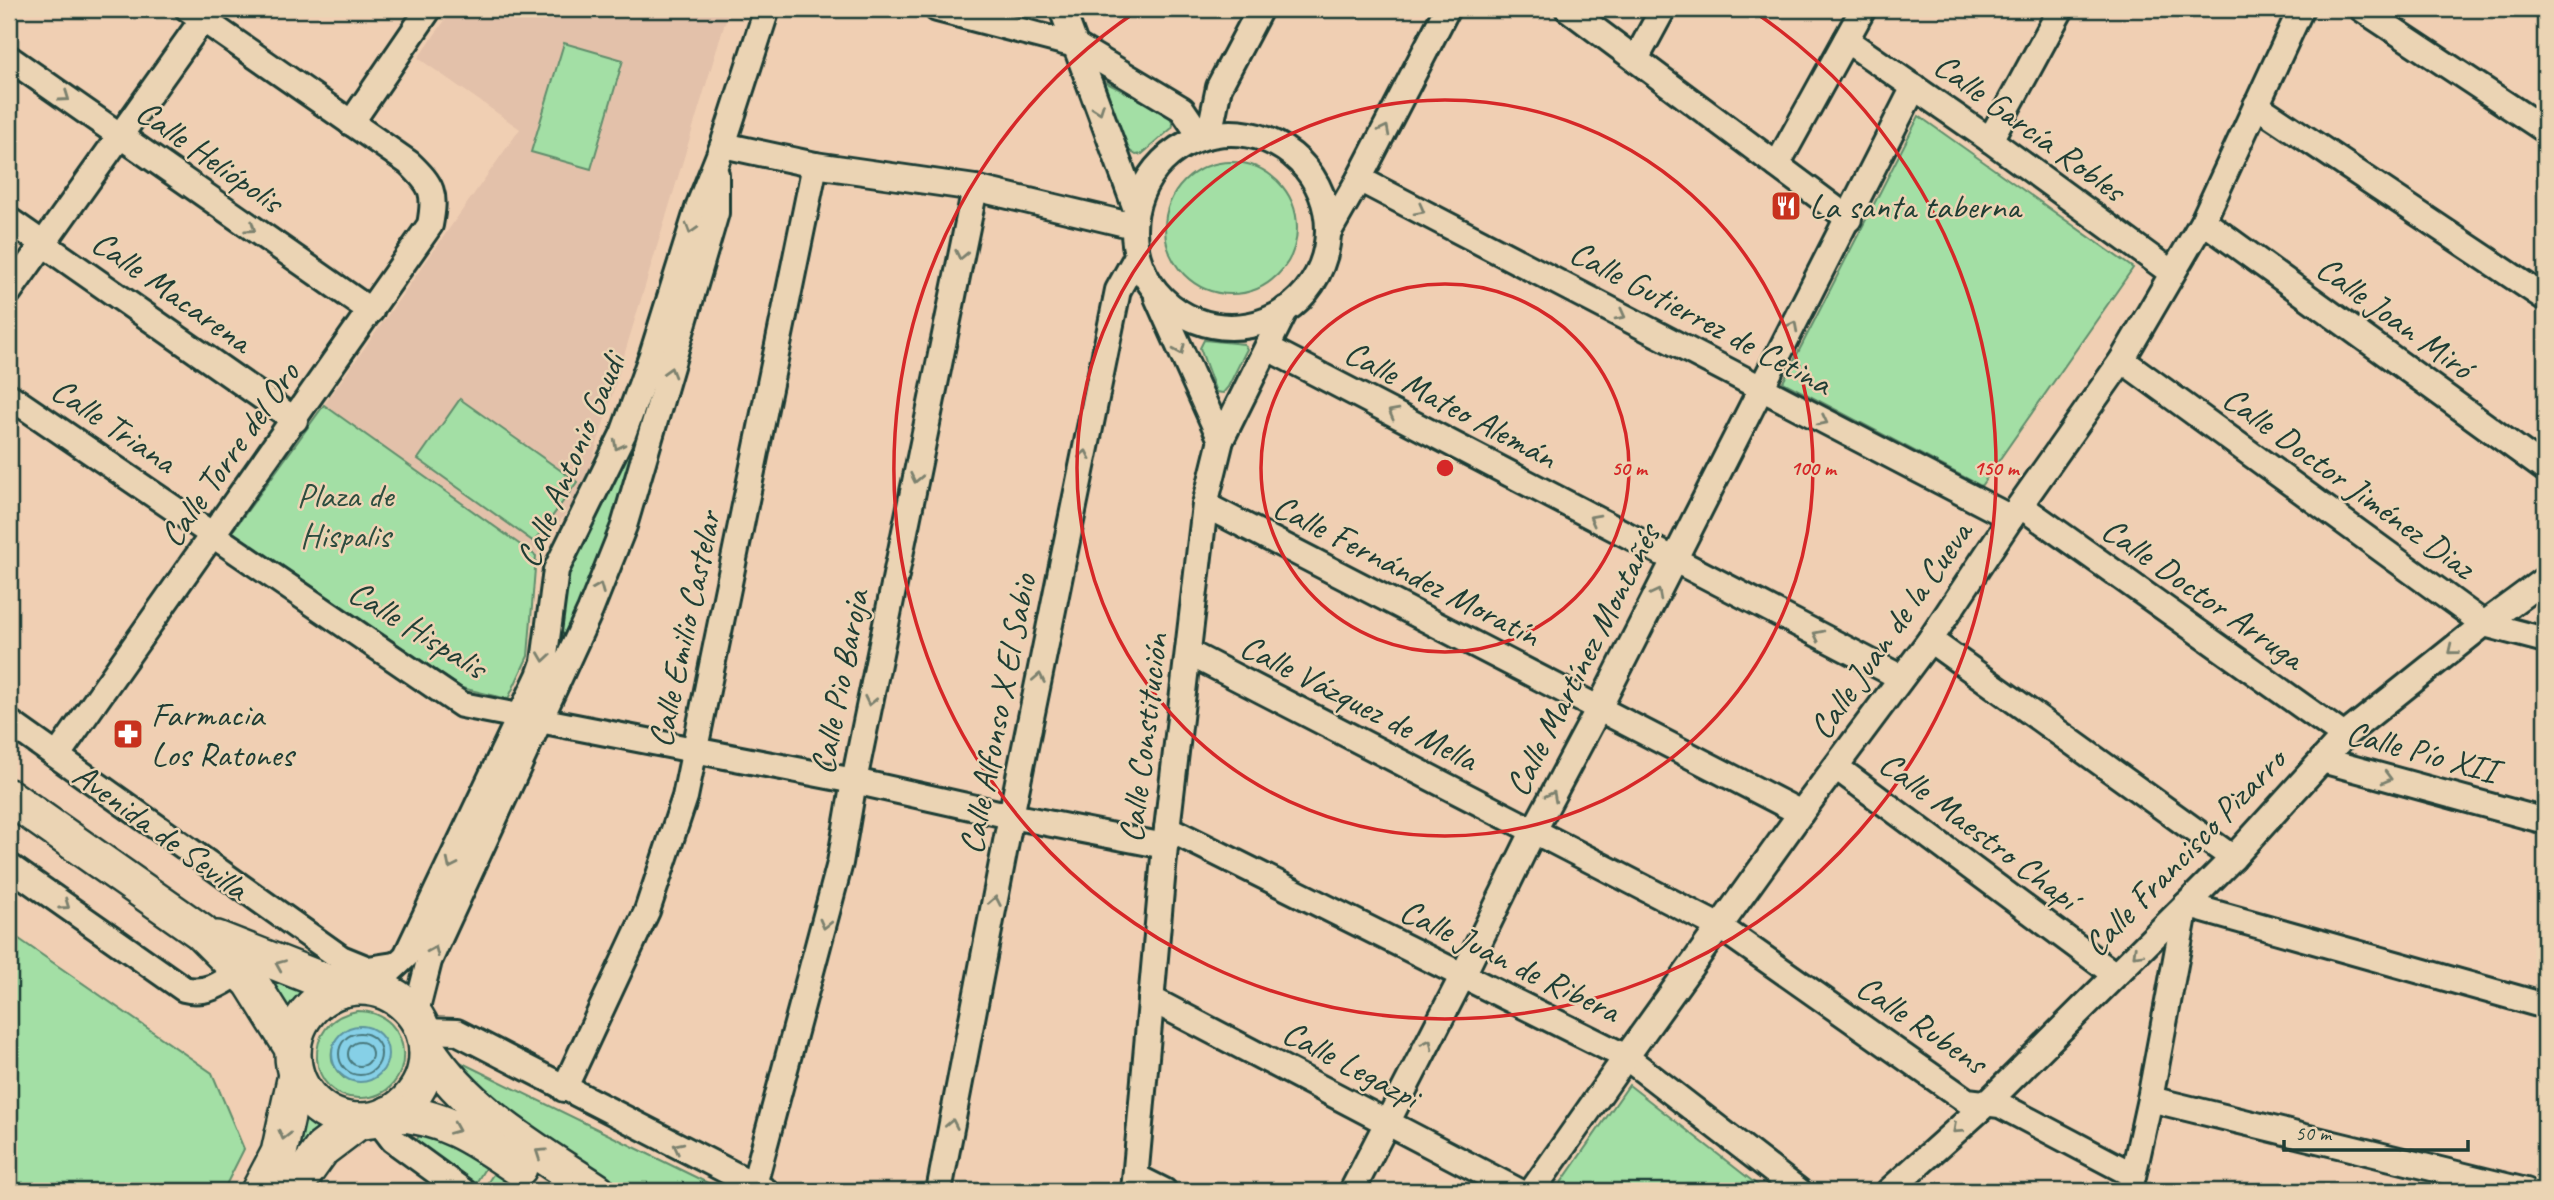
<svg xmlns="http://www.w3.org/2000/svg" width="2554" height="1200" font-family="Caveat,sans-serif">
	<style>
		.built { fill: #e3c1aa }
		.green { fill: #a3dfa5; stroke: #618e6c; stroke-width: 2; fill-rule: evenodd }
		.water { fill: #86d0e7; stroke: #5d959f; stroke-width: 2 }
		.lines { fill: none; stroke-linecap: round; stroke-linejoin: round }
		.shore { stroke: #48787c; stroke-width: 2 }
		.street-casing { stroke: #1f3d34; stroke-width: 30 }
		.secondary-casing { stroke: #1f3d34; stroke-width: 40 }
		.street { stroke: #ebd4b4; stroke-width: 24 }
		.secondary { stroke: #ebd4b4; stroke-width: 35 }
		.oneway { stroke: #7b816e }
		.ring { fill: none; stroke: #d62828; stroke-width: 3.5 }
		.labels { text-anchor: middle; stroke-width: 5; stroke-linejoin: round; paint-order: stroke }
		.street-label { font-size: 35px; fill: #1f3d34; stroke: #ebd4b4 }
		.poi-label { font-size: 35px; fill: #1f3d34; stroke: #ebd4b4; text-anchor: start }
		.park-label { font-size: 35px; fill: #2c4d3f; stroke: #ebd4b4 }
		.centre { fill: #d62828; stroke: #ebd4b4; stroke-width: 3.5 }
		.ring-label { font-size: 21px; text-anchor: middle; font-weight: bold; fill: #d62828; stroke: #ebd4b4; stroke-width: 5; stroke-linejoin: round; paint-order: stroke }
	</style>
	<rect width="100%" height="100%" fill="#f0cfb3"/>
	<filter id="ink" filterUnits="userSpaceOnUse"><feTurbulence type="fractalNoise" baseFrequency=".0143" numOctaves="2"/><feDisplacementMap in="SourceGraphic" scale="14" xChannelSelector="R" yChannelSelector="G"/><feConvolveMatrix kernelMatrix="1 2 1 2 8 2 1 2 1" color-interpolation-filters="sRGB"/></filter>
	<g filter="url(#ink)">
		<!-- built -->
		<polygon class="built" points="453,9 729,9 592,461 577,497 536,556 324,405 520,129 418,58"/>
		<!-- green -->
		<g class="green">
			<polygon points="564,43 623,60 591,169 531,152"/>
			<polygon points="1103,81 1169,114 1173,125 1172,128 1142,154 1136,155 1127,149"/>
			<polygon points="1919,116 2133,268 1981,486 1783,382"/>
			<circle cx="1231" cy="228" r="66"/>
			<polygon points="1204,340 1244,344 1247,349 1228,387 1223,393 1216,392 1200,348"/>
			<polygon points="664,365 613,535 560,660 552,660 567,569"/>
			<polygon points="460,399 577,482 534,542 418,459"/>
			<polygon points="324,405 536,556 528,656 508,699 462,688 232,532"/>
			<polygon points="9,932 212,1073 244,1149 223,1191 9,1191"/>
			<polygon points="259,971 317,989 305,997 293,1015"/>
			<path d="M357,1011c61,0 61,86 4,87 -55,2 -61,-78 -4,-87zM361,1026c23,4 32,25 21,45l-38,7c-23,-19 -12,-48 17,-52z"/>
			<polygon points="458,1061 724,1191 617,1191 472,1083"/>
			<polygon points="1629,1085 1765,1191 1557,1191 1556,1190"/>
			<polygon points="299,1102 310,1114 330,1126 283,1178"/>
			<polygon points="423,1130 490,1160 476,1183 416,1141"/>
			<polygon points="498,1167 534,1191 493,1191 486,1185"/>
		</g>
		<!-- water -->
		<circle class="water" cx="360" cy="1054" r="28"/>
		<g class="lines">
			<!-- shore -->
			<g class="shore">
				<circle cx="360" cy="1054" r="21"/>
				<circle cx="360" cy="1054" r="12"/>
			</g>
			<!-- street casing -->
			<g class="street-casing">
				<g id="street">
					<polyline points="937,9 1075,45 1182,109 1201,137"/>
					<polyline points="1062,9 1136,209"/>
					<polyline points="1568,9 1849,219"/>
					<polyline points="2362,9 2545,130"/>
					<polyline points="1846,40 1990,140 2172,273"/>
					<polyline points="9,58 371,311"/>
					<polyline points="1636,59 1663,9"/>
					<polyline points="2256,105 2545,298"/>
					<polyline points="351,123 429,9"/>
					<circle cx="1231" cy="230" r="97"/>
					<polyline points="1209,135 1219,87 1260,9"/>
					<polyline points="1990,140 2061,9"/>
					<polyline points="723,145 815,165 975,188 1134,226"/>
					<polyline points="1777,165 1863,9"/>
					<polyline points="1359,179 2011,518"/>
					<polyline points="9,220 295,420"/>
					<polyline points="2203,221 2545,469"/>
					<polyline points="1328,233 1359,179 1447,9"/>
					<polyline points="9,292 210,9"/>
					<polyline points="1157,297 1221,440"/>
					<polyline points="1268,348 1900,677"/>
					<polyline points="2122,360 2484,624 2545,640"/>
					<polyline points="9,396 462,705 854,781 1011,816 1165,846"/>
					<polyline points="1205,505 1801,813"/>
					<polyline points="2021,506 2344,736"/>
					<polyline points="1930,640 2233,858"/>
					<polyline points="1189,653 1720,927 1967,1101 2000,1105 2133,1175"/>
					<polyline points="9,722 341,958 368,969 394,965"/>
					<path d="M57,756l373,-531c6,-32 3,-39 -21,-62l-221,-154"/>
					<polyline points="2322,760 2545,821"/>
					<polyline points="1836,767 2114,974"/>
					<polyline points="1167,828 1626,1057 1799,1191"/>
					<path d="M9,866l175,123c22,6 39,-6 57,-18"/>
					<polyline points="2186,905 2545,1006"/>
					<polyline points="360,987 389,972 406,956 539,676 544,662 556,570 623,434 652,355 699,205 723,145 767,9"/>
					<polyline points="1151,999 1518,1191"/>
					<polyline points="415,1016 429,961 590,611 624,526 716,213 716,174"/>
					<polyline points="422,1031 457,1032 766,1191"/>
					<polyline points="564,1089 647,911 685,797 815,165"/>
					<polyline points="2150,1099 2526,1191"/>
					<polyline points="377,1119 393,1140 463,1191"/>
					<polyline points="1136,1177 1164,1191"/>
					<polyline points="754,1185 840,863 854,781 975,188"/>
					<polyline points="2130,1190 2150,1099 2186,905"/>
					<polyline points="939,1191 1011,816 1118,290 1137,256"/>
					<polyline points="1134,1191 1165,846 1205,505 1221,440 1286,309"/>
					<polyline points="1352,1191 1462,977 1533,832 1599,708 1914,87"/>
					<polyline points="1532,1191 1626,1057 1801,813 1930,640 2011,518 2122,360 2203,221 2301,9"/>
					<polyline points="1889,1191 1985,1105 2186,905 2233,858 2344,736 2484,624 2545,579"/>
				</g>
			</g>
			<!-- secondary casing -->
			<g class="secondary-casing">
				<g id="secondary">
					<polyline points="9,797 201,932 251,982 293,1049"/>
					<polyline points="217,939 344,989"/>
					<circle cx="360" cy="1054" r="67"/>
					<path d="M427,1049c41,63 108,101 170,142"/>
					<path d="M389,1114c50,-2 91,27 130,54"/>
					<polyline points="259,1191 279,1153 296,1075"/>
					<polyline points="292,1191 322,1149 359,1121"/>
				</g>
			</g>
			<!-- street -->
			<use href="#street" class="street"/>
			<!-- secondary -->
			<use href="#secondary" class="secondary"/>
		</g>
		<!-- one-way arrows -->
		<defs><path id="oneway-chevron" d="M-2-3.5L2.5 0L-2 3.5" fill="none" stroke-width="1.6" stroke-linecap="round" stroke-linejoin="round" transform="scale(1.75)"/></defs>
		<g class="oneway">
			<use href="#oneway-chevron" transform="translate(65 97) rotate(35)"/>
			<use href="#oneway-chevron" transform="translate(1099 109) rotate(70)"/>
			<use href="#oneway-chevron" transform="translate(1385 130) rotate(-63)"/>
			<use href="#oneway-chevron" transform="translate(1420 210) rotate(28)"/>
			<use href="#oneway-chevron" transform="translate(251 228) rotate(35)"/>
			<use href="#oneway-chevron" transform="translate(691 229) rotate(107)"/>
			<use href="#oneway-chevron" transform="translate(961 255) rotate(102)"/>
			<use href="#oneway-chevron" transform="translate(1621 315) rotate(28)"/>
			<use href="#oneway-chevron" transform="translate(1793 326) rotate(-63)"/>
			<use href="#oneway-chevron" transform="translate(1180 350) rotate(66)"/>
			<use href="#oneway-chevron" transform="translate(670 372) rotate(-74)"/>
			<use href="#oneway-chevron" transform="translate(1393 413) rotate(-152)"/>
			<use href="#oneway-chevron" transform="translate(1823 421) rotate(27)"/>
			<use href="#oneway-chevron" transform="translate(618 445) rotate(117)"/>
			<use href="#oneway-chevron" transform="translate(1085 455) rotate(-79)"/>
			<use href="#oneway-chevron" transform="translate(916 478) rotate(102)"/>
			<use href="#oneway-chevron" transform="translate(1594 519) rotate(-152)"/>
			<use href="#oneway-chevron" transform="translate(599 588) rotate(-68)"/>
			<use href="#oneway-chevron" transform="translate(1657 594) rotate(-63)"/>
			<use href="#oneway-chevron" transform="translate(1818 635) rotate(-153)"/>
			<use href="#oneway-chevron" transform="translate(2452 650) rotate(141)"/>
			<use href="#oneway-chevron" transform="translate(544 657) rotate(98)"/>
			<use href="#oneway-chevron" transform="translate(1039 678) rotate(-79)"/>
			<use href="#oneway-chevron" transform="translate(870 701) rotate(102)"/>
			<use href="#oneway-chevron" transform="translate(2387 778) rotate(15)"/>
			<use href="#oneway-chevron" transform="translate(1552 796) rotate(-62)"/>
			<use href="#oneway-chevron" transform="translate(451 864) rotate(116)"/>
			<use href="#oneway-chevron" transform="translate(995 901) rotate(-79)"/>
			<use href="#oneway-chevron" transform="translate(65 905) rotate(35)"/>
			<use href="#oneway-chevron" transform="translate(825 924) rotate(104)"/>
			<use href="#oneway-chevron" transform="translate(434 951) rotate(-66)"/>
			<use href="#oneway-chevron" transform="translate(2137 953) rotate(136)"/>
			<use href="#oneway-chevron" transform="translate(280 965) rotate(-157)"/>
			<use href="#oneway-chevron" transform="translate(1428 1044) rotate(-63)"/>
			<use href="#oneway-chevron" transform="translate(952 1124) rotate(-79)"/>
			<use href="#oneway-chevron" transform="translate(455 1129) rotate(23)"/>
			<use href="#oneway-chevron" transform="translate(1957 1129) rotate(138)"/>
			<use href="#oneway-chevron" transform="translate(284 1135) rotate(104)"/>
			<use href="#oneway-chevron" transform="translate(678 1147) rotate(-153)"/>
			<use href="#oneway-chevron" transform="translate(540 1153) rotate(-146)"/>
		</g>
	</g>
	<!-- distance rings -->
	<g class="ring">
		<circle cx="1445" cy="468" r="184"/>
		<circle cx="1445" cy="468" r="368"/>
		<path d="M1753 11A551 551 0 1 1 1137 11"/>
	</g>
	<!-- icons -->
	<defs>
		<g id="restaurant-square" transform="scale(1.575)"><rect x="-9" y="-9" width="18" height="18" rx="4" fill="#c8321e" stroke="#ebd4b4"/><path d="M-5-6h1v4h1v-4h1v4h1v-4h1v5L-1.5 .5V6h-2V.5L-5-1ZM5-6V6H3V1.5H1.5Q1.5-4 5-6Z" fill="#fff"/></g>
		<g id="pharmacy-square" transform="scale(1.575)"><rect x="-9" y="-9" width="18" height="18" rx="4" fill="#c8321e" stroke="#ebd4b4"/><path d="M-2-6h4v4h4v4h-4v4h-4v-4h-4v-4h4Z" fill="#fff"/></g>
	</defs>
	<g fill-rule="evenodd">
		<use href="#restaurant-square" x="1786" y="206"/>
		<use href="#pharmacy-square" x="128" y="734"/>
	</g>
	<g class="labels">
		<!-- street labels -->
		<g class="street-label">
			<text transform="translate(2030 127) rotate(36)" y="12">Calle García Robles</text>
			<text transform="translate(210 156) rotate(35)" y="12">Calle Heliópolis</text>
			<text transform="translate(172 291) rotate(35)" y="12">Calle Macarena</text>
			<text transform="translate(1701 317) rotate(28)" y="12">Calle Gutierrez de Cetina</text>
			<text transform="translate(2395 317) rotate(36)" y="12">Calle Joan Miró</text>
			<text transform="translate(1451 404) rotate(28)" y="12">Calle Mateo Alemán</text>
			<text transform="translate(114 425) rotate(34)" y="12">Calle Triana</text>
			<text transform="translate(229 454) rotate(-55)" y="12">Calle Torre del Oro</text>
			<text transform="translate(570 460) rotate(-67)" y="12">Calle Antonio Gaudi</text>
			<text transform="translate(2349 482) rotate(36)" y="12">Calle Doctor Jiménez Diaz</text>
			<text transform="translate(1407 570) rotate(27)" y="12">Calle Fernández Moratín</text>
			<text transform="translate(2203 593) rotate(35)" y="12">Calle Doctor Arruga</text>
			<text transform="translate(418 629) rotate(32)" y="12">Calle Hispalis</text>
			<text transform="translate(684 629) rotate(-78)" y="12">Calle Emilio Castelar</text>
			<text transform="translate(1890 630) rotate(-55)" y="12">Calle Juan de la Cueva</text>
			<text transform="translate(1582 660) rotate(-63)" y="12">Calle Martínez Montañés</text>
			<text transform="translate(839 682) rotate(-79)" y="12">Calle Pio Baroja</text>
			<text transform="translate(1359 702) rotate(27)" y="12">Calle Vázquez de Mella</text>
			<text transform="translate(997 714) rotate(-79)" y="12">Calle Alfonso X El Sabio</text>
			<text transform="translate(1143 738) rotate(-83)" y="12">Calle Constitución</text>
			<text transform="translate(2422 751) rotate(15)" y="12">Calle Pío XII</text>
			<text transform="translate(1979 830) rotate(37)" y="12">Calle Maestro Chapí</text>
			<text transform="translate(161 831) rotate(36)" y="12">Avenida de Sevilla</text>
			<text transform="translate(2184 852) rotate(-46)" y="12">Calle Francisco Pizarro</text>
			<text transform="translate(1510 960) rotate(26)" y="12">Calle Juan de Ribera</text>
			<text transform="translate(1922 1024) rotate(34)" y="12">Calle Rubens</text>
			<text transform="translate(1351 1064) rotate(28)" y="12">Calle Legazpi</text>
		</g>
		<!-- poi labels -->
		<g class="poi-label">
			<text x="1809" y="218">La santa taberna</text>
			<text x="151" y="726">Farmacia<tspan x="151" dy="40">Los Ratones</tspan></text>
		</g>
		<!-- park labels -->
		<g class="park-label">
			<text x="345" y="507">Plaza de<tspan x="345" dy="40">Hispalis</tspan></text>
		</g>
	</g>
	<circle cx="1445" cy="468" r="10" class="centre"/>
	<g class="ring-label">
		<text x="1629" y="475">50 m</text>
		<text x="1813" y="475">100 m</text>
		<text x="1996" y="475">150 m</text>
	</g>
	<!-- margin -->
	<rect width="2554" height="1200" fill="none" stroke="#ebd4b4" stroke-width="35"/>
	<rect x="18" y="18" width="2519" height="1165" fill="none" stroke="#1f3d34" stroke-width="2.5" filter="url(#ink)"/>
	<!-- scale -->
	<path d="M2284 1140v10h184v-10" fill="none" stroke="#1f3d34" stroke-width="3.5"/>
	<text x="2295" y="1140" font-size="21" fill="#1f3d34" stroke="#ebd4b4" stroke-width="5" paint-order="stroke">50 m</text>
</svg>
